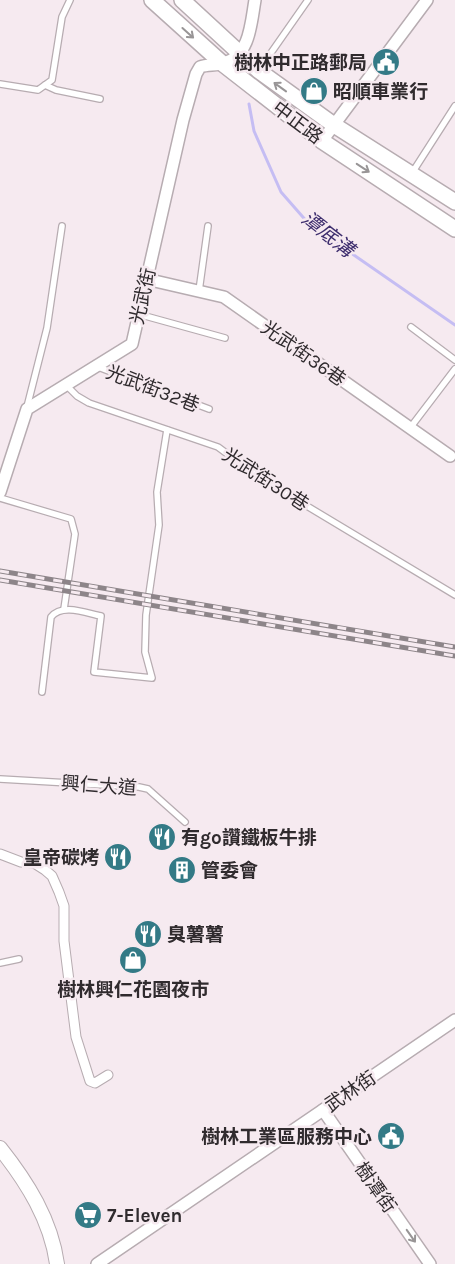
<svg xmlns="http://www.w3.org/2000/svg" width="455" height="1264" font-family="Karla,'Noto Sans TC',sans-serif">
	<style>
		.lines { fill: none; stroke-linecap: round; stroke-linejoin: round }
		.stream { stroke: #c5bdf3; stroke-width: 3 }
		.service-casing { stroke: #b7acb1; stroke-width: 8 }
		.pedestrian-casing { stroke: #b7acb1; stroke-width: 11 }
		.minor-casing { stroke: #b7acb1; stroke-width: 14 }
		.tertiary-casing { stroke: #b7acb1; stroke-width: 16 }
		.secondary-casing { stroke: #b7acb1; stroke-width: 18 }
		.service { stroke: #fff; stroke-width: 5.5 }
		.pedestrian { stroke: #fff; stroke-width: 9 }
		.minor { stroke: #fff; stroke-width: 11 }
		.tertiary { stroke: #fff; stroke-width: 14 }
		.secondary { stroke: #fff; stroke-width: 15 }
		.rail-casing { stroke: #8d8589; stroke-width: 5 }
		.rail { stroke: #f6eaf0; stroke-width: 3; stroke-dasharray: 9; stroke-linecap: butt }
		.oneway { stroke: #989596 }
		.labels { text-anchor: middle; stroke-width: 5; stroke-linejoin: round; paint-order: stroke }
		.poi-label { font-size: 19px; font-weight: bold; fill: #302b2e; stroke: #f6eaf0; text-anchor: start }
		.street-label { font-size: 19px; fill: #302b2e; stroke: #f6eaf0 }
		.water-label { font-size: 20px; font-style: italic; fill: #3e2e6e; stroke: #f6eaf0 }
	</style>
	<rect width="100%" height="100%" fill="#f6eaf0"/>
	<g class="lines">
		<!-- stream -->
		<polyline class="stream" points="249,104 254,131 281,192 309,224 455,325"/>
		<!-- service casing -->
		<g class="service-casing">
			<g id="service">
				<polyline points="259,70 308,0"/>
				<polyline points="0,84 38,90 52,80 62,17 70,0"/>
				<polyline points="45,85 56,90 100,99"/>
				<polyline points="412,173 455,106"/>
				<polyline points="199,291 208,226"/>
				<polyline points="138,314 225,338"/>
				<polyline points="411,327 455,360"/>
				<polyline points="98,367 209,409"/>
				<polyline points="67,386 77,396 89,403 218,447 257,476 455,595"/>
				<polyline points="27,407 47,328 62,226"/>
				<polyline points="410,428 455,369"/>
				<polyline points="0,498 71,519 75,534 64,609"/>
				<path d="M42,692l9,-75c11,-14 35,-4 50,-1l-7,56 58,6 -7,-26 1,-37 13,-90 -2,-33 10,-62"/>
				<polyline points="0,779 139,787 148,789 185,822"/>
				<polyline points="0,963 19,959"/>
			</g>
		</g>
		<!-- pedestrian casing -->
		<g class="pedestrian-casing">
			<polyline id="pedestrian" points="0,854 21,862 34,863 45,870 52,876 59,892 64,906 64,941 76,1037 90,1081 95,1083 108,1075"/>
		</g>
		<!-- minor casing -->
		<g class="minor-casing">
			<g id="minor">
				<polyline points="322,141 427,0"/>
				<polyline points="146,279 224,297 450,456"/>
				<path d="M0,492l27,-83 105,-65 51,-224 13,-46 4,-7c8,-3 16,-1 24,-4 26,-7 27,-40 31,-63"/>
				<polyline points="323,1110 430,1264"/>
				<polyline points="97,1264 455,1020"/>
			</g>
		</g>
		<!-- tertiary casing -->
		<g class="tertiary-casing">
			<path id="tertiary" d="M0,1148c27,34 51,72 57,116"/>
		</g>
		<!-- secondary casing -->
		<g class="secondary-casing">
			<g id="secondary">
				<polyline points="152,0 223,64 322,141 455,229"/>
				<polyline points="182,0 259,71 334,125 455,202"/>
			</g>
		</g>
		<!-- service -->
		<use href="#service" class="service"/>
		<!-- pedestrian -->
		<use href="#pedestrian" class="pedestrian"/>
		<!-- minor -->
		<use href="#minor" class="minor"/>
		<!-- tertiary -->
		<use href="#tertiary" class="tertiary"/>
		<!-- secondary -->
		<use href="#secondary" class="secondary"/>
		<!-- rail casing -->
		<g class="rail-casing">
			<g id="rail">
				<polyline points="0,571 455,647"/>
				<polyline points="0,580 455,656"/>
			</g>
		</g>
		<!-- rail -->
		<use href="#rail" class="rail"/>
	</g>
	<!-- one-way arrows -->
	<defs><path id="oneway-shaft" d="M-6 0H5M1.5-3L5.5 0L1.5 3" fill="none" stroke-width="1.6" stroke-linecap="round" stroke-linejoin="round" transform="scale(1.25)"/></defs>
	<g class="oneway">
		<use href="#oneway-shaft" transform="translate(188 33) rotate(42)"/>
		<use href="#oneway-shaft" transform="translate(280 87) rotate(-144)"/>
		<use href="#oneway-shaft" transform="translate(363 168) rotate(33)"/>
		<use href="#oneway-shaft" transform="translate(411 1236) rotate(55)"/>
	</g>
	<!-- icons -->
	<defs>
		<g id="civic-disc" transform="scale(1.4375)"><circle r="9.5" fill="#337a86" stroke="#f6eaf0"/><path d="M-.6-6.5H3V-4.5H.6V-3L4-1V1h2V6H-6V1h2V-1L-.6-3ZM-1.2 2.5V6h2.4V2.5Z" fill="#fff"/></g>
		<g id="shop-disc" transform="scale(1.4375)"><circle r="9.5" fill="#337a86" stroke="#f6eaf0"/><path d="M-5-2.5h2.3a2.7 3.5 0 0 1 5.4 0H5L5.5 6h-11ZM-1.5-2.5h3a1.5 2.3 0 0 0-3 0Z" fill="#fff"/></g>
		<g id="restaurant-disc" transform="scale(1.4375)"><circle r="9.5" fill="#337a86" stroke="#f6eaf0"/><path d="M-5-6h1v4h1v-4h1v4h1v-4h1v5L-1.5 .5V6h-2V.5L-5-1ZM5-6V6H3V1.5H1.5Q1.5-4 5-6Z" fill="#fff"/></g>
		<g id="building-disc" transform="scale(1.4375)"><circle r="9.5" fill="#337a86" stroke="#f6eaf0"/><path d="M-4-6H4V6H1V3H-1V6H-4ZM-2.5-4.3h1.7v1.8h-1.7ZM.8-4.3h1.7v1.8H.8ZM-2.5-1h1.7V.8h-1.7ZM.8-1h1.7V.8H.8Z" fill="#fff"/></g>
		<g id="supermarket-disc" transform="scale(1.4375)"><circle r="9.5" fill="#337a86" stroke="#f6eaf0"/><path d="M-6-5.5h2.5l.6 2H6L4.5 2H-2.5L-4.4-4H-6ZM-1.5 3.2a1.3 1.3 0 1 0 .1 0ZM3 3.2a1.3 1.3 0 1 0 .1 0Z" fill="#fff"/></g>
	</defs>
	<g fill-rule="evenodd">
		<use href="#civic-disc" x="386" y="62"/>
		<use href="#shop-disc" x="314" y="91"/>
		<use href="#restaurant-disc" x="162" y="837"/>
		<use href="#restaurant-disc" x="118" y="857"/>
		<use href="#building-disc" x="182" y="870"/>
		<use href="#restaurant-disc" x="148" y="934"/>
		<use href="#shop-disc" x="133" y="960"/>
		<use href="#civic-disc" x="391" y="1136"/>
		<use href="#supermarket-disc" x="88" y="1215"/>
	</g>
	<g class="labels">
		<!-- poi labels -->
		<g class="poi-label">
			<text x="367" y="69" text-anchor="end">樹林中正路郵局</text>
			<text x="333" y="98">昭順車業行</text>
			<text x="181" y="844">有go讚鐵板牛排</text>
			<text x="99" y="864" text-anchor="end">皇帝碳烤</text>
			<text x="201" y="877">管委會</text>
			<text x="167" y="941">臭薯薯</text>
			<text x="133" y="996" text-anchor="middle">樹林興仁花園夜市</text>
			<text x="372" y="1143" text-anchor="end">樹林工業區服務中心</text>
			<text x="107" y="1222">7-Eleven</text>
		</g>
		<!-- street labels -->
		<g class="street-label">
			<text transform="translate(298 122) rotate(37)" y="7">中正路</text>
			<text transform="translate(142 296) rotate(-77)" y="7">光武街</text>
			<text transform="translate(304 353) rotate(35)" y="7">光武街36巷</text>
			<text transform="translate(153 388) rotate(21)" y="7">光武街32巷</text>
			<text transform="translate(266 479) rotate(33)" y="7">光武街30巷</text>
			<text transform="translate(99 785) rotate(4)" y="7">興仁大道</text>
			<text transform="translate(350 1091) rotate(-34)" y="7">武林街</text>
			<text transform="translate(376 1187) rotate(55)" y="7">樹潭街</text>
		</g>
		<!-- water labels -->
		<g class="water-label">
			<text transform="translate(328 234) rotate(38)" y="7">潭底溝</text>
		</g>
	</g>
</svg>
